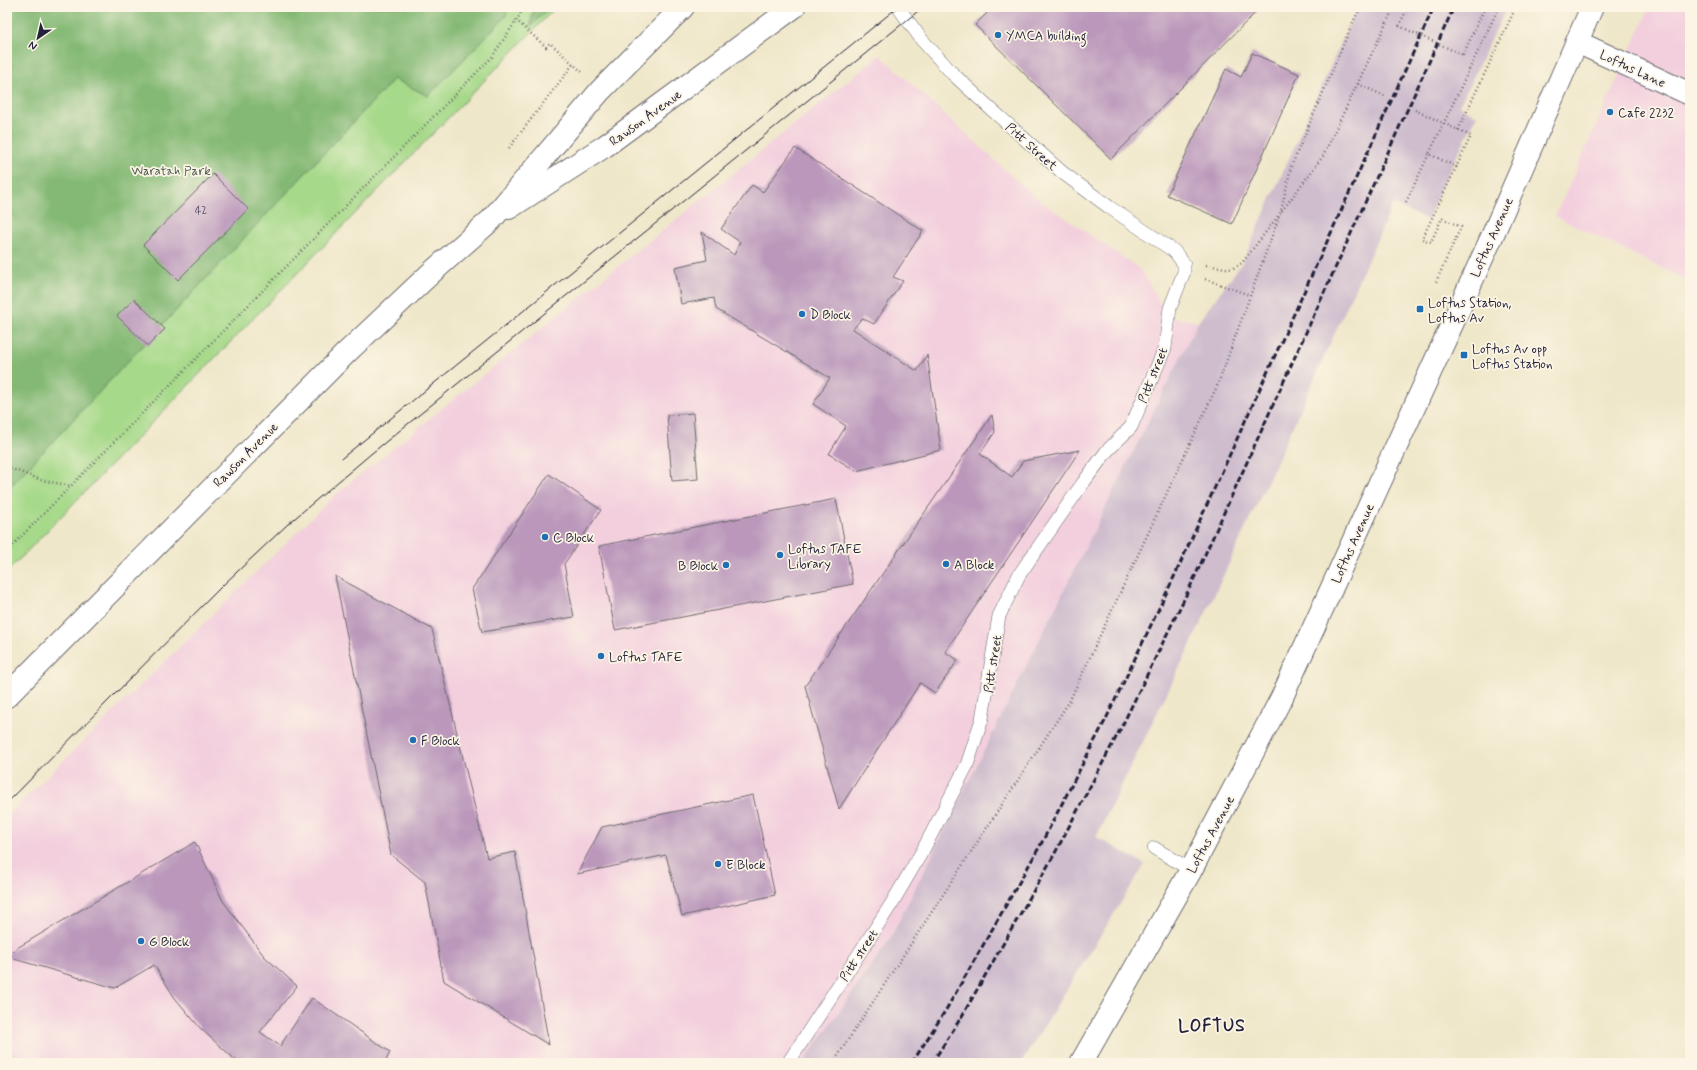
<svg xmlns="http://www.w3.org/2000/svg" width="1697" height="1070" font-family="Mynerve,sans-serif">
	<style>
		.built { fill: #f3cfde }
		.industrial { fill: #cfbdce }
		.green { fill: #a6d989; stroke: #647e62 }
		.forest { fill: #84b975; stroke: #536e58 }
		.building { fill: #ba97bb }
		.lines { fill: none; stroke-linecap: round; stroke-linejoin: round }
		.lane-casing { stroke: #6a676d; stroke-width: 14 }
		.street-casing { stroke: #6a676d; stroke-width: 24 }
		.secondary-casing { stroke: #6a676d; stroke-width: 24 }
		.path { stroke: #6a676d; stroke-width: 2.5; stroke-dasharray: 1 3; stroke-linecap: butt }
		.lane { stroke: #fff; stroke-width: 13 }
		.street { stroke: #fff; stroke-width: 22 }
		.secondary { stroke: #fff; stroke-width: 22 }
		.tram { stroke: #22223b; stroke-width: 1 }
		.rail { stroke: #22223b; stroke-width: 3; stroke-dasharray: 6 3; stroke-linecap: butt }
		.path-bridge { stroke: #6a676d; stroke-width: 2.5; stroke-dasharray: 1 3; stroke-linecap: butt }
		.poi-dot { fill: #1f6fb2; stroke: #fcf5e5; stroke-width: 1.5 }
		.labels { text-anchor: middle; stroke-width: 3.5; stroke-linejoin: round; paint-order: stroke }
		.number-label { font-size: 11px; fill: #483f5b }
		.poi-label { font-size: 13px; fill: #22223b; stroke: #fcf5e5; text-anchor: start }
		.street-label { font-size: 13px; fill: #22223b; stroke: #fcf5e5 }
		.park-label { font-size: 13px; fill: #4a5952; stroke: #fcf5e5 }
		.district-label { font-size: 17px; font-weight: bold; letter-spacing: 1px; fill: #22223b; stroke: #fcf5e5 }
	</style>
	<rect width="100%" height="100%" fill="#fcf5e5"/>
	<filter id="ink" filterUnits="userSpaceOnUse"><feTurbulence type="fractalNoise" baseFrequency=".025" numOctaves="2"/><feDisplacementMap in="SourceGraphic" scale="8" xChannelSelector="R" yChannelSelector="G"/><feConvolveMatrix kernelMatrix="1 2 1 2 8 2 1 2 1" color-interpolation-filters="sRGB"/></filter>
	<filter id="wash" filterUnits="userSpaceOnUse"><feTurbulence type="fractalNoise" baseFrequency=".012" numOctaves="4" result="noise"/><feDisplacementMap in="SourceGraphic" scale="16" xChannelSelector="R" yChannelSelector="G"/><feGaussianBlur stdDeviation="0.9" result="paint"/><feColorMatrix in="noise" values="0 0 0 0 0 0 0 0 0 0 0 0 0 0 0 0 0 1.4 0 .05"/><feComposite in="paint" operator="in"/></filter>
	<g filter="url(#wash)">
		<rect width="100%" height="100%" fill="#efe7c9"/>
		<!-- built -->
		<g class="built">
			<polygon points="1650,7 1690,7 1690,282 1555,216"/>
			<polygon points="880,55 1015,179 1041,201 1140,269 1168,316 1198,322 890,939 803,1063 7,1063 7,816 335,495"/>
		</g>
		<!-- industrial -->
		<polygon class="industrial" points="1357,7 1507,7 1459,106 1477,116 1439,191 1428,220 1393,204 1273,470 1193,640 1096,837 1145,864 1021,1063 803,1063 890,939 1198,322 1242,263"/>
		<!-- green -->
		<polygon class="green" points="7,7 556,7 7,572"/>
		<!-- forest -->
		<g class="forest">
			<polygon points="7,7 509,7 506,16 428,96 394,79 7,490"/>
			<polygon points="534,7 550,7 530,27"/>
		</g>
		<g id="blocks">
			<!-- building -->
			<g class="building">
				<polygon points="993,7 1261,7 1111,159 975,25"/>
				<polygon points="1252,53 1299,74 1232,224 1167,195 1226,69 1241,77"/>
				<polygon points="795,148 923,231 893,277 903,281 874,324 862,318 853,329 917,371 927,355 941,450 856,471 829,454 846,426 813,404 830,378 716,309 714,298 681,304 675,267 707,260 702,232 734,255 740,242 721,229 752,185 763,192"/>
				<polygon points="213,174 248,209 178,280 143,245"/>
				<polygon points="134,299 165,329 148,346 117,316"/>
				<polygon points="693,413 698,479 672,481 667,415"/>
				<polygon points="992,415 995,432 980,454 1012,477 1023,461 1080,450 945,652 958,660 935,693 920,683 839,809 805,686"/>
				<polygon points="549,474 601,510 564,564 574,617 482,632 472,589"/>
				<polygon points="836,499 853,584 615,630 599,546"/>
				<polygon points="335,576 432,629 487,858 515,852 549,1045 444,981 425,882 391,855"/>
				<polygon points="753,795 775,895 682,916 666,855 577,874 602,827"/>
				<polygon points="195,842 223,901 264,956 297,986 260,1032 280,1046 312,998 390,1052 385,1063 239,1063 201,1029 175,998 154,965 115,988 7,957 7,954"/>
			</g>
		</g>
	</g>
	<g filter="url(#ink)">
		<use href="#blocks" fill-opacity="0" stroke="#6a676d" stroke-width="1"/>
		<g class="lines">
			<!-- lane casing -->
			<g class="lane-casing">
				<g id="lane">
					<polyline points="1154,848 1191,870"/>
					<polyline points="788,1063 892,903 923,850 967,765 982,719 999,616 1019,575 1083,483 1106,452 1131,427 1165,348 1170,308 1184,272 1184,264 1174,251 1109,207 1063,173 992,110 953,74 922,40 898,7"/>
				</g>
			</g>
			<!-- street casing -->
			<g class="street-casing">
				<polyline id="street" points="1577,42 1690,94"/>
			</g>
			<!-- secondary casing -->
			<g class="secondary-casing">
				<g id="secondary">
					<polyline points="509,208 605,146 794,7"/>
					<polyline points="7,696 346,353 431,273 491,220 600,91 683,7"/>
					<polyline points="1081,1063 1191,870 1282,697 1490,241 1592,7"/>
				</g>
			</g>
			<!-- path -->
			<g class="path">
				<polyline points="516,20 546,47 550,43 582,72"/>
				<polyline points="1399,26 1408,7"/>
				<polyline points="1463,55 1485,7"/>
				<polyline points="1358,84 1387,97"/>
				<polyline points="1415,110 1471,136 1422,239 1431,242 1442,218 1461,227 1435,284"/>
				<polyline points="1458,130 1516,7"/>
				<polyline points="509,148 574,63"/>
				<polyline points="1457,167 1429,154 1499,7"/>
				<polyline points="1406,202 1429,154"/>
				<polyline points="1282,211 1323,156 1394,7"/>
				<polyline points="1206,265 1232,269 1242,263 1279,215"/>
				<polyline points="1205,279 1249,295"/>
				<polyline points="7,467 41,480 71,486"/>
				<polyline points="7,551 492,57 520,15 522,7"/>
				<polyline points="833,1063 1069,702 1218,384 1281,211 1291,167 1353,22 1361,7"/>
			</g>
			<!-- lane -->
			<use href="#lane" class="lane"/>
			<!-- street -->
			<use href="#street" class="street"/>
			<!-- secondary -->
			<use href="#secondary" class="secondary"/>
			<!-- tram -->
			<g class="tram">
				<polyline points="342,458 898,7"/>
				<polyline points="7,803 222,586 288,524 372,453 923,7"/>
			</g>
			<!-- rail -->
			<g class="rail">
				<polyline points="912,1063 947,1008 1040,846 1106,719 1174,577 1434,7"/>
				<polyline points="932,1063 962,1016 1054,855 1121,728 1192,583 1454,7"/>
			</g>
			<!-- path-bridge -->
			<polyline class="path-bridge" points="1399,26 1463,55"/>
		</g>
	</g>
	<!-- markers -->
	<g class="poi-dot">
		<circle cx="998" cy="35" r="4"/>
		<circle cx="1610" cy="112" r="4"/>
		<rect x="1416" y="305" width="8" height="8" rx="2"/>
		<circle cx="802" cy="314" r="4"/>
		<rect x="1460" y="351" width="8" height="8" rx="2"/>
		<circle cx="545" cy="537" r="4"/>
		<circle cx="780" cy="555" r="4"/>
		<circle cx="946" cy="564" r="4"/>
		<circle cx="726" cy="565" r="4"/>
		<circle cx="601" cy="656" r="4"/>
		<circle cx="413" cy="740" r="4"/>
		<circle cx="718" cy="864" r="4"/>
		<circle cx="141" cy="941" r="4"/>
	</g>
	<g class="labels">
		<!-- number labels -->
		<g class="number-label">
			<text x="201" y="214">42</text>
		</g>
		<!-- poi labels -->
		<g class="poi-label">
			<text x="1006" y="40">YMCA building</text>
			<text x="1618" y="117">Cafe 2232</text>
			<text x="1428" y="307">Loftus Station,<tspan x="1428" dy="15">Loftus Av</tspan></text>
			<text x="810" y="319">D Block</text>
			<text x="1472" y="353">Loftus Av opp<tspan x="1472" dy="15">Loftus Station</tspan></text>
			<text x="553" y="542">C Block</text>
			<text x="788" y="553">Loftus TAFE<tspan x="788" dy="15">Library</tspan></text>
			<text x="954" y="569">A Block</text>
			<text x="718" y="570" text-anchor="end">B Block</text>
			<text x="609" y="661">Loftus TAFE</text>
			<text x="421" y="745">F Block</text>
			<text x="726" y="869">E Block</text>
			<text x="149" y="946">G Block</text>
		</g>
		<!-- street labels -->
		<g class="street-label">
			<text transform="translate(1633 68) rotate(25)" y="5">Loftus Lane</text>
			<text transform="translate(645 117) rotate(-36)" y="5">Rawson Avenue</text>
			<text transform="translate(1032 146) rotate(42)" y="5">Pitt Street</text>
			<text transform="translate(1491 237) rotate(-66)" y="5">Loftus Avenue</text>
			<text transform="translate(1152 375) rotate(-68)" y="5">Pitt street</text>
			<text transform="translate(245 454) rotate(-45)" y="5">Rawson Avenue</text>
			<text transform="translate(1352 543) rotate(-66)" y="5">Loftus Avenue</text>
			<text transform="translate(992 664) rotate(-81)" y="5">Pitt street</text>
			<text transform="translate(1210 834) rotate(-62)" y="5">Loftus Avenue</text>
			<text transform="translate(858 955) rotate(-57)" y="5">Pitt street</text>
		</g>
		<!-- park labels -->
		<g class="park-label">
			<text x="171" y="175">Waratah Park</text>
		</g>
		<!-- district labels -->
		<g class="district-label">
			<text x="1212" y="1031">LOFTUS</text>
		</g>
	</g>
	<!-- margin -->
	<rect width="1697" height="1070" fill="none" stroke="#fcf5e5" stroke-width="24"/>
	<!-- north arrow -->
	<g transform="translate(38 38) rotate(214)" stroke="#fcf5e5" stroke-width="3" paint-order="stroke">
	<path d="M0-3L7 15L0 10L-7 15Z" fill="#22223b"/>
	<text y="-6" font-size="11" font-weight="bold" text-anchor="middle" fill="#22223b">N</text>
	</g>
</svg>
